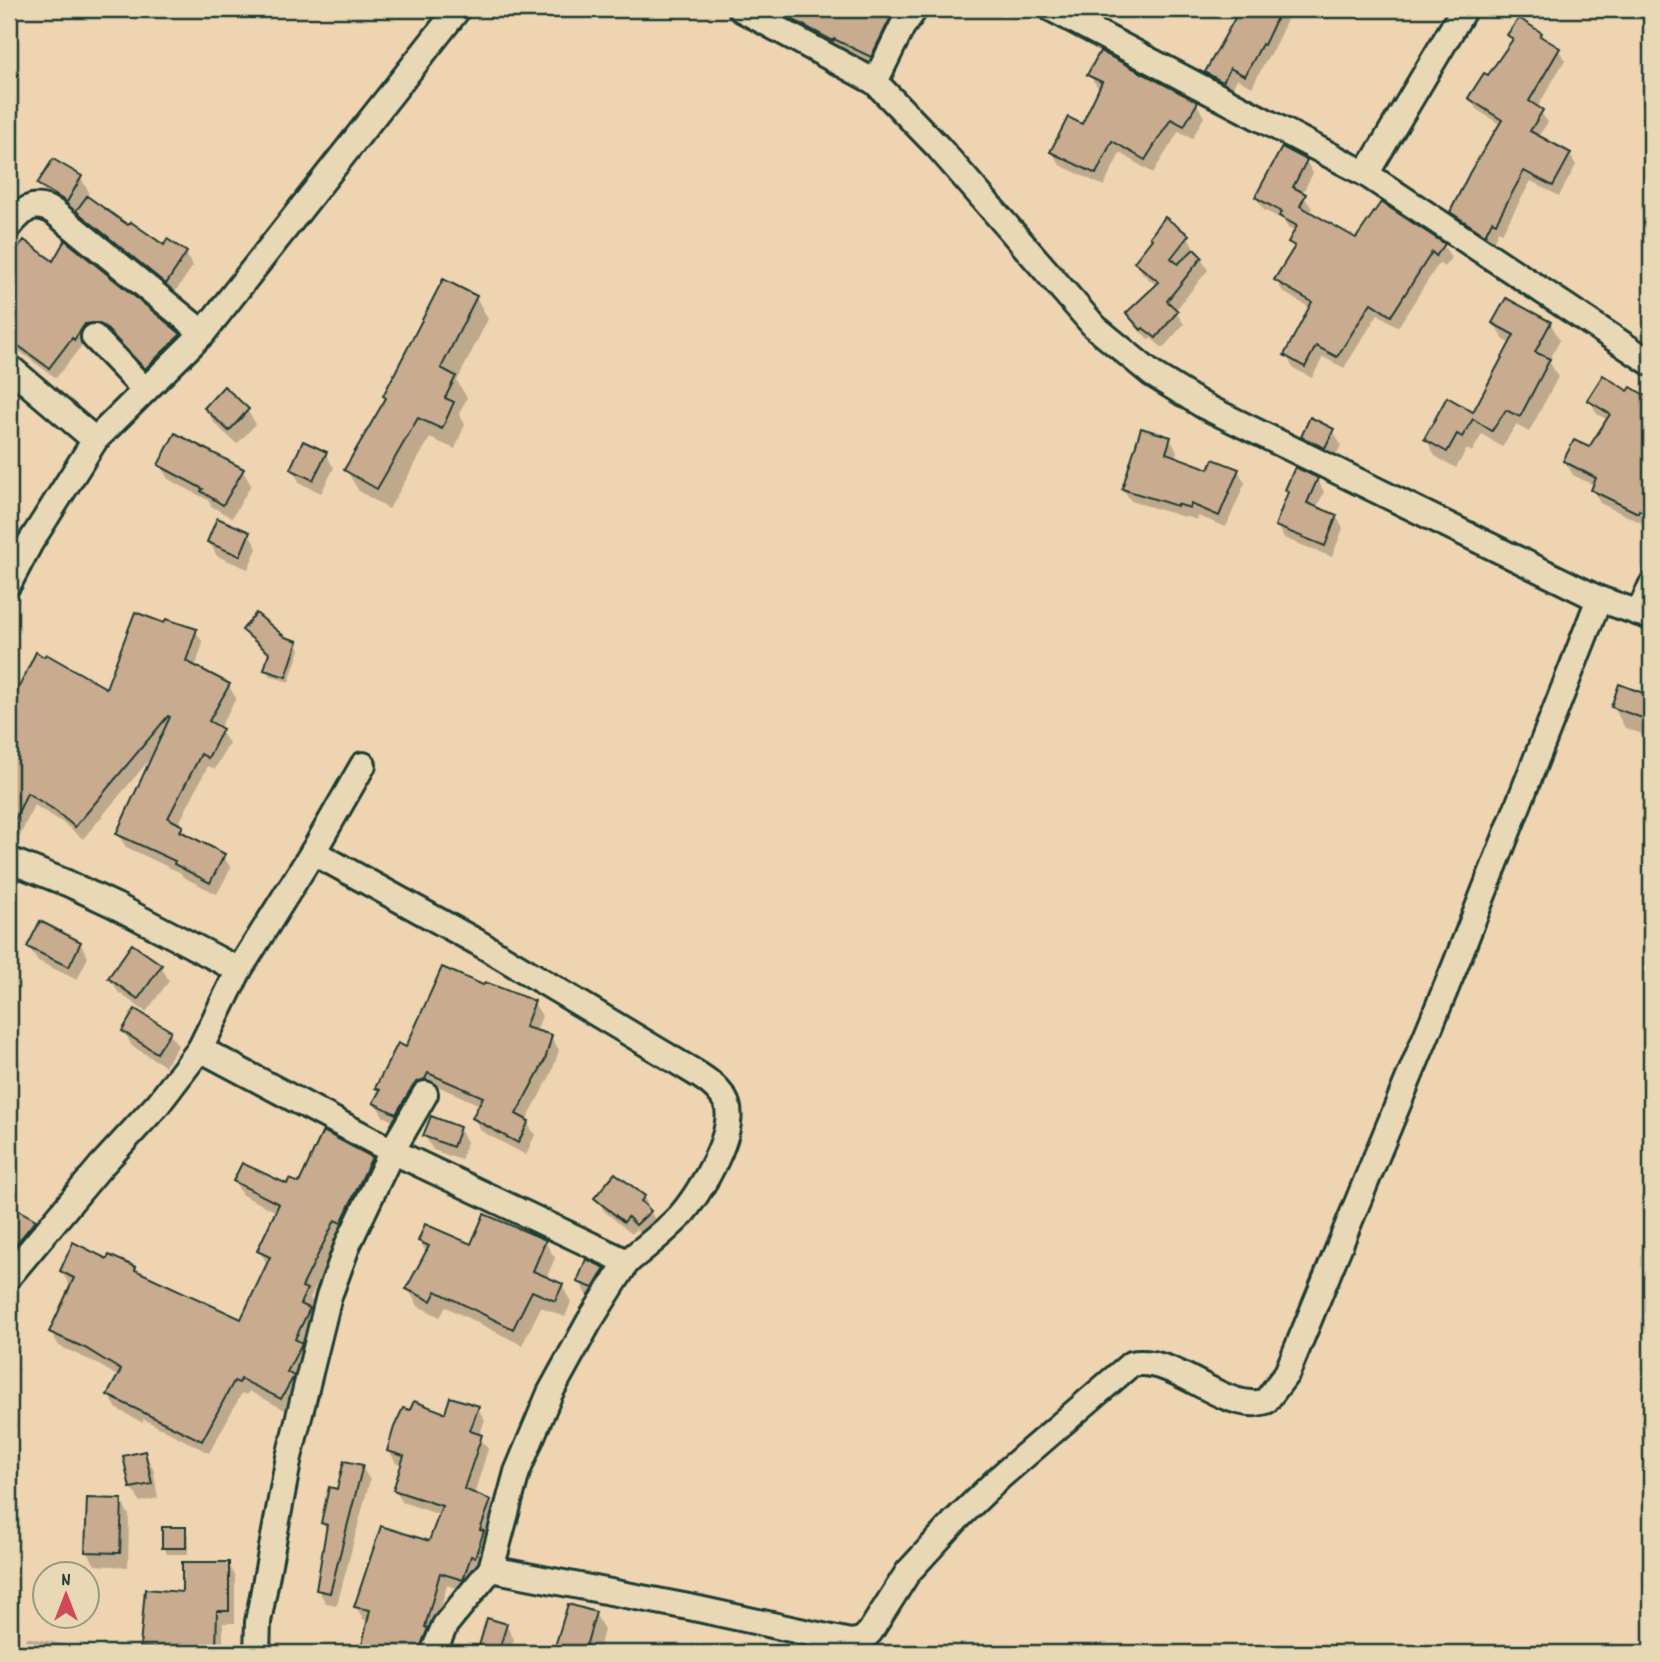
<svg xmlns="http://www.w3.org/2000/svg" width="1660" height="1662" font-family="Dekko,sans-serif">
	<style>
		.shadow { fill: #0003 }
		.building { fill: #c9ab8f; stroke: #1f3d34; stroke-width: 2 }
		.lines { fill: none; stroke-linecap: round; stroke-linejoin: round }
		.minor-casing { stroke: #1f3d34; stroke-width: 30 }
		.minor { stroke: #e9d8b5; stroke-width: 24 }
	</style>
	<rect width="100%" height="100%" fill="#eed4b1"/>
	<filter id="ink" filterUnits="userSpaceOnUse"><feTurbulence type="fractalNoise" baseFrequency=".0143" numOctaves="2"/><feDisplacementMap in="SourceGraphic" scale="14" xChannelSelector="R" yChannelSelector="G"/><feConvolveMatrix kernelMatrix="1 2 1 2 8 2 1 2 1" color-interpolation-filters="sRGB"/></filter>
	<g filter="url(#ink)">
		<!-- shadow -->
		<g class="shadow">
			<polygon points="793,9 921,9 879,70 797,31 789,16"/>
			<polygon points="1242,9 1292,9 1270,56 1269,55 1252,87 1237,79 1230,93 1214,84 1207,72"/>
			<polygon points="1321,9 1335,9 1328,20 1318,13"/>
			<polygon points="1608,9 1625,9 1622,15"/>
			<polygon points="1541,34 1545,42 1558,49 1565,60 1537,108 1548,122 1538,137 1570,155 1576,165 1559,196 1531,181 1502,233 1498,231 1492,245 1458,223 1452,212 1501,125 1476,109 1470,98 1489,78 1513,42 1509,36"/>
			<polygon points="1089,75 1197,104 1204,117 1192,139 1179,131 1153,173 1120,153 1104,186 1060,165 1052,152 1082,126 1100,90"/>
			<polygon points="1306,161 1313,173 1302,194 1312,208 1309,213 1356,240 1382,204 1444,246 1451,258 1444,267 1439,263 1398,327 1378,314 1344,368 1323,357 1312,378 1293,368 1286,355 1310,308 1283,292 1276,280 1294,250 1290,242 1296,232 1288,228 1283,220 1264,210 1256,197"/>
			<polygon points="81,178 89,192 86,197 129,227 164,247 186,254 193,266 173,295 86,223 78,210 75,215 48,199 39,184"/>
			<polygon points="1188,236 1194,248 1193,250 1201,258 1208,270 1175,311 1184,324 1163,348 1151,338 1149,340 1134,325 1128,314 1157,286 1143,274 1136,262 1154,240"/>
			<polygon points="24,242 54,264 179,335 186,346 153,379 106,333 91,334 56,378 15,348 14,350 9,347 9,259"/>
			<polygon points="476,297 488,319 457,381 467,398 459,414 465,424 455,449 430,438 389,509 359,491 346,470 387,400"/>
			<polygon points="1494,323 1550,323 1560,340 1549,361 1558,377 1529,432 1516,425 1502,447 1482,434 1472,452 1467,449 1456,468 1435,456 1426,439 1474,415 1511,344 1504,340"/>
			<polygon points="1631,389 1651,401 1651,525 1647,522 1646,525 1600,503 1593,490 1595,486 1573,475 1565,461 1589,450 1608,420 1597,414 1590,400 1629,393"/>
			<polygon points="206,408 247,410 256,424 237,444 214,423"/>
			<polygon points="1333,430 1341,445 1333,462 1311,451 1303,437"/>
			<polygon points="1170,439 1177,451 1175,458 1210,471 1238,470 1245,483 1226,527 1198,516 1197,520 1184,516 1184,517 1131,501 1123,489"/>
			<polygon points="325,453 334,468 321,493 300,483 292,469"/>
			<polygon points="160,465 243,471 251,485 232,518 211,506 208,500 168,479"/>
			<polygon points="1317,479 1324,492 1316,509 1336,516 1343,528 1332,557 1284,538 1277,526"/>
			<polygon points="9,524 21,529 29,543 9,581"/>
			<polygon points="249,534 257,548 248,569 217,556 209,541"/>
			<polygon points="165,626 196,631 203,643 195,668 228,685 236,698 219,729 229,743 215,769 208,766 178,825 182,827 188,837 223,856 231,868 217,894 183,877 181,873 126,847 118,834 155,753 83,839 62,822 34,805 16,845 9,842 9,780 16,767 9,763 9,722 12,716 107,690"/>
			<polygon points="244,630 296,643 300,649 289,682 270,676 266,669 270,656 248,637"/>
			<polygon points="1620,687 1651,697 1651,737 1625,728 1613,706"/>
			<polygon points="80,943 88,957 77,980 38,961 29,947"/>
			<polygon points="161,966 169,981 146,1012 118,992 110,978"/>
			<polygon points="484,988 534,1003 542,1016 536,1032 551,1037 559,1050 551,1074 526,1121 535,1135 526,1155 481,1131 474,1118 480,1105 435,1085 404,1127 383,1116 375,1102 380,1093 377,1088 406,1049"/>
			<polygon points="124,1031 169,1032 178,1046 165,1066 132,1046"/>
			<polygon points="459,1128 467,1142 461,1160 433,1150 425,1136"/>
			<polygon points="324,1134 371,1159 379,1172 342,1232 310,1298 313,1304 310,1312 316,1323 289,1412 249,1391 247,1395 242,1393 209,1453 143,1419 143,1423 117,1409 109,1395 119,1377 94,1362 59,1346 51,1332 73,1286 69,1284 61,1271 108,1261 135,1269 138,1274 242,1321 268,1265 259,1250 277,1212 242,1195 235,1181 288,1187 300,1186"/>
			<polygon points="644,1197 657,1225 645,1237 636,1229 632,1234 604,1211 597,1198"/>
			<polygon points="9,1207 35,1221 43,1235 9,1261"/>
			<polygon points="420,1241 472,1247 545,1242 555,1258 546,1279 562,1286 571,1302 565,1317 541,1307 522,1345 446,1307 440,1317 418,1306 408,1289 427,1254"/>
			<polygon points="587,1262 604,1270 612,1284 601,1301 588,1296 579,1281"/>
			<polygon points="477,1407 485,1420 479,1436 488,1449 474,1495 490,1501 498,1514 470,1592 447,1585 429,1653 365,1653 363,1649 369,1621 364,1620 356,1607 430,1543 440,1515 402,1502 395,1489 403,1465 396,1463 389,1450 446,1415"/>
			<polygon points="144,1453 153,1468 158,1498 140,1502 132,1488 125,1457"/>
			<polygon points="362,1467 370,1480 337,1605 326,1603 318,1590 327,1532 323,1523 338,1491"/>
			<polygon points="121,1501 129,1515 128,1567 95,1565 87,1551"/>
			<polygon points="185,1529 188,1536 188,1554 167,1554 164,1547"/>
			<polygon points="228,1563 235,1576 235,1623 223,1623 223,1653 146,1653 142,1647 184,1594"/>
			<polygon points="569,1606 595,1613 604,1630 598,1653 555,1653"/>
			<polygon points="488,1620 506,1625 514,1639 510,1653 478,1653"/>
			<polygon points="26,1637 63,1644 68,1653 23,1653"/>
		</g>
		<!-- building -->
		<g class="building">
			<polygon points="773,9 895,9 871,57 834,39 833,41"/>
			<polygon points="1240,9 1281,9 1264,45 1262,44 1245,76 1230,68 1223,82 1205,72"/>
			<polygon points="1519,18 1542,33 1540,36 1560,48 1529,101 1543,110 1530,131 1571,153 1553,186 1524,171 1496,223 1492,221 1485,235 1450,212 1470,172 1502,120 1468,98 1484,73 1488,75 1513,39 1507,35"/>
			<polygon points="1100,51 1198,102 1184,126 1171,119 1145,160 1112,141 1096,174 1050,152 1068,117 1082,124 1102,82 1087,75"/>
			<polygon points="1282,147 1307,160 1293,187 1306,194 1300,206 1356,238 1381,202 1445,244 1436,256 1432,252 1391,316 1371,303 1337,357 1316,346 1305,367 1284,355 1312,302 1274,280 1295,246 1288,242 1297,226 1279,216 1282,212 1255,197"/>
			<polygon points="53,159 82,176 67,202 37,184"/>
			<polygon points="87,196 128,225 131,222 164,245 167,239 187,252 166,284 76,211"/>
			<polygon points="1165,217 1189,235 1171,258 1178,264 1194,249 1202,257 1167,301 1178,311 1156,338 1143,328 1141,330 1126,313 1159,282 1134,262 1152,239 1150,237"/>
			<polygon points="24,240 53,261 65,240 181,334 145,369 104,326 97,323 85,324 74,340 72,338 49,368 9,339 9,260"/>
			<polygon points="443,279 477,296 441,368 456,376 445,398 454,402 442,429 418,418 377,489 344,470 386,398 383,396"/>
			<polygon points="1506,298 1551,322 1535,352 1550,359 1520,417 1506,410 1492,431 1473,419 1462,437 1457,434 1447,452 1424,439 1447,397 1473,412 1514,335 1492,323"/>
			<polygon points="1603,375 1628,391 1631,387 1651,399 1651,516 1639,510 1638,513 1591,490 1596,478 1563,461 1574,440 1589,447 1610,414 1587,400"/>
			<polygon points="224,386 249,409 229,431 204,408"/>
			<polygon points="1310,417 1334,429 1325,448 1301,437"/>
			<polygon points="1141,428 1171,437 1166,453 1209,469 1213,459 1239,469 1219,516 1191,504 1190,508 1177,504 1177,506 1122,489"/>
			<polygon points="175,433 244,469 223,505 201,491 203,489 158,465"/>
			<polygon points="303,441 327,452 313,480 290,469"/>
			<polygon points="1295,467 1318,478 1307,503 1337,515 1325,546 1275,526 1288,492 1285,490"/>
			<polygon points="217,518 250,532 240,556 207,542"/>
			<polygon points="135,612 164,623 166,619 197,629 186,661 230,684 209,721 223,729 208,758 201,754 168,818 183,826 180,831 225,854 210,883 174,864 175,861 116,834 170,717 168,716 75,827 53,809 27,793 9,833 9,708 36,652 44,657 46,654 106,688"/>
			<polygon points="256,613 285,637 298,641 286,677 264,670 269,653 242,630"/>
			<polygon points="1619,684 1651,696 1651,721 1611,707"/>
			<polygon points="40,921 81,942 69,967 27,947"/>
			<polygon points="132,944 162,965 138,999 108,978"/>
			<polygon points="442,967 483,985 485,982 535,1001 525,1027 552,1035 545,1060 516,1114 529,1121 518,1143 472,1118 483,1097 428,1073 425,1079 417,1082 412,1087 396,1114 373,1103 380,1090 375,1088 398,1043 406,1047"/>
			<polygon points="135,1009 171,1031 157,1053 122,1031"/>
			<polygon points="431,1116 460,1127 453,1147 423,1136"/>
			<polygon points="323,1131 372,1157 341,1223 335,1220 302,1287 307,1289 300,1304 310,1308 295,1339 302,1343 287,1372 294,1376 281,1399 241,1379 239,1383 234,1381 202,1441 107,1395 121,1370 85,1348 49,1332 74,1278 60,1271 73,1242 107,1259 109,1255 136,1267 135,1270 241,1319 270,1257 257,1251 279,1204 233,1181 242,1163 287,1184 289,1179 299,1183"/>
			<polygon points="615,1173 645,1196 641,1201 651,1211 636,1225 628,1217 624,1222 594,1198"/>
			<polygon points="9,1205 36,1220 9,1253"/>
			<polygon points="484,1214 546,1240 533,1271 563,1284 555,1301 532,1291 513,1329 436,1291 431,1301 406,1289 429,1246 418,1241 425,1224 471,1244"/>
			<polygon points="586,1259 605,1268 593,1288 577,1282"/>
			<polygon points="450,1397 479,1406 470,1431 482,1435 464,1489 491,1500 480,1530 484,1531 475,1557 471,1556 463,1580 440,1573 425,1627 428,1628 418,1653 378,1653 361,1649 370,1610 354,1607 381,1526 429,1541 442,1506 393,1490 404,1456 387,1451 394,1427 403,1408 410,1410 414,1401 445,1413"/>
			<polygon points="145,1451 152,1484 130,1488 123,1456"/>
			<polygon points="344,1461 363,1465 330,1593 316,1590 327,1525 321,1523 329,1487 337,1489"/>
			<polygon points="87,1498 122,1499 120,1553 85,1552"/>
			<rect x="162" y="1527" width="24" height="21"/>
			<polygon points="182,1562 229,1562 229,1611 217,1611 216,1649 180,1648 179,1650 140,1647 145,1589 182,1592"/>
			<polygon points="568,1604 596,1612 584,1653 553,1653"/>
			<polygon points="487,1618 507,1624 498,1653 477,1653"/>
		</g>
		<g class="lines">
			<!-- minor casing -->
			<g class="minor-casing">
				<g id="minor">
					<polyline points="741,9 875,82 939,148 1095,327 1152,374 1204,406 1599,599 1651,617"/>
					<polyline points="1052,9 1366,174 1651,363"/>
					<polyline points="875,82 902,27 915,9"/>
					<polyline points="1366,174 1464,9"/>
					<path d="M9,226c15,-16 22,-26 44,-15l150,122"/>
					<polyline points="94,337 145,390"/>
					<polyline points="9,367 95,440"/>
					<polyline points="9,583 30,543 95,440 203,333 458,9"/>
					<polyline points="1639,613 1651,586"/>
					<path d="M313,852l164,90 207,124c15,9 32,18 41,34 16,27 -26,95 -45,116 -16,17 -35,31 -53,46"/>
					<polyline points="9,860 67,883 114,905 239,970"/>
					<polyline points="200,1049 392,1151 425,1094"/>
					<polyline points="9,1276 100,1167 158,1104 200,1049 239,970 313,852 363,765"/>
					<path d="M491,1569l203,39 156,34 12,-2 8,-8 38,-60 48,-52 44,-43 131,-113c40,-8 80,36 119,39 5,1 12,-1 16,-2l21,-28 168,-407 144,-367"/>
					<polyline points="257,1653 258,1622 289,1457 329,1296 348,1244 392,1151 627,1262 589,1322 550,1393 517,1472 491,1569 445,1625 433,1653"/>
				</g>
			</g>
			<!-- minor -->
			<use href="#minor" class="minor"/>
		</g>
	</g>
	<!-- margin -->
	<rect width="1660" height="1662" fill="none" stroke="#e9d8b5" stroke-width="35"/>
	<rect x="18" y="18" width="1625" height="1627" fill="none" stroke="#1f3d34" stroke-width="2.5" filter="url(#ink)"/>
	<!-- north arrow -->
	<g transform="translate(66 1595)"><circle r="33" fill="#e9d8b5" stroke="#989a81" stroke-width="2"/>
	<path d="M0-5L12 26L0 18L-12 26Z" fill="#d1495b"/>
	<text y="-10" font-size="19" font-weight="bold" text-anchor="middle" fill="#1f3d34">N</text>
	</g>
</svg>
